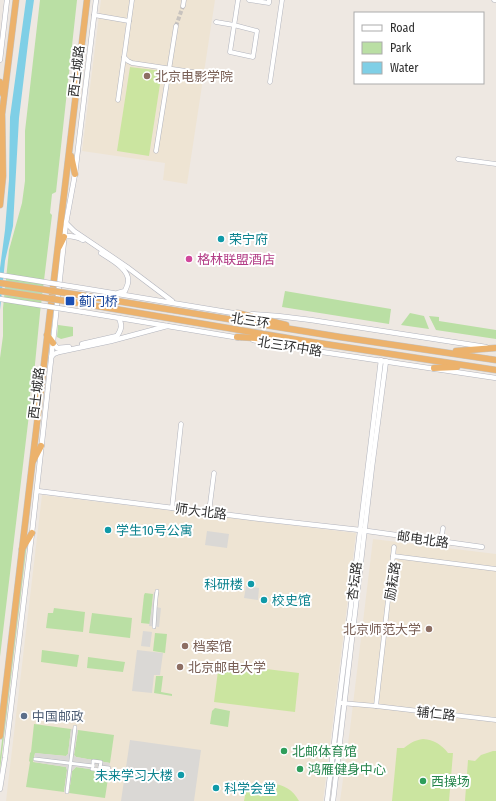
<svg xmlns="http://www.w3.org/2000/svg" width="496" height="801" font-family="'Fira Sans Condensed','Noto Sans SC',sans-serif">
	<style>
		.education { fill: #eee4d3 }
		.green { fill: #badfa4 }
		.pitch { fill: #cbe5a0 }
		.plaza { fill: #dad8d5 }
		.water { fill: #7fcfe6 }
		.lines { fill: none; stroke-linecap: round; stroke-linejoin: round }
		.minor-tunnel { stroke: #c8c3be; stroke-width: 4; stroke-dasharray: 4 2; stroke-linecap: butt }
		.pedestrian-casing { stroke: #b2b4bd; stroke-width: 4 }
		.minor-casing { stroke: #b2b4bd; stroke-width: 5 }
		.tertiary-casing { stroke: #b2b4bd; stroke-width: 5.5 }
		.trunk-casing { stroke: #c4c4c4; stroke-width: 7 }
		.pedestrian { stroke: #fff; stroke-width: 3 }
		.minor { stroke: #fff; stroke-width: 4 }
		.tertiary { stroke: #fff; stroke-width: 4.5 }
		.trunk { stroke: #ecb26c; stroke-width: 6 }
		.tertiary-bridge-casing { stroke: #b2b4bd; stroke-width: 5.5; stroke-linecap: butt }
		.trunk-bridge-casing { stroke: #c4c4c4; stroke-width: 7; stroke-linecap: butt }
		.tertiary-bridge { stroke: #fff; stroke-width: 4.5 }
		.trunk-bridge { stroke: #ecb26c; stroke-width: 6 }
		.education-dot { fill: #8d6e63; stroke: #fff; stroke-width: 1.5 }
		.culture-dot { fill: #0f9aa8; stroke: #fff; stroke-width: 1.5 }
		.hotel-dot { fill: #d1479c; stroke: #fff; stroke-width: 1.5 }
		.transit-dot { fill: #1a4fb4; stroke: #fff; stroke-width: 1.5 }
		.service-dot { fill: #5c6f8a; stroke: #fff; stroke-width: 1.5 }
		.leisure-dot { fill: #2e9e5b; stroke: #fff; stroke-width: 1.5 }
		.labels { text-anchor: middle; stroke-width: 4; stroke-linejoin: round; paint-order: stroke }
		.street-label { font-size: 13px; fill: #2e2e2e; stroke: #fff }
		.education-label { font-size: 13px; fill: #785e54; stroke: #fff; text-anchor: start }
		.culture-label { font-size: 13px; fill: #0d838f; stroke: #fff; text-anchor: start }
		.hotel-label { font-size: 13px; fill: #b23c85; stroke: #fff; text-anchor: start }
		.transit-label { font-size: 13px; fill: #164399; stroke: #fff; text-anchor: start }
		.service-label { font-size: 13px; fill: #4e5e75; stroke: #fff; text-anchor: start }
		.leisure-label { font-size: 13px; fill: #27864d; stroke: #fff; text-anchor: start }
	</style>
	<rect width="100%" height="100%" fill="#eee8e2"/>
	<!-- education -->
	<g class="education">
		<polygon points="101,0 215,0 187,184 163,180 165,163 82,151"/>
		<polygon points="42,495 356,533 323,801 6,801"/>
		<polygon points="373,539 496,554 496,801 340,801 350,729"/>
	</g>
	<!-- green -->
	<g class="green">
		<polygon points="40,0 77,0 56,192 52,194 50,213 52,215 40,313 34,374 32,375 30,396 31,398 0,657 0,358 3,336 3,308 9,250 22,203 25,181 25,131"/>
		<polygon points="285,291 391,309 389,324 282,307"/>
		<polygon points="410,313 424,316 429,329 401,325"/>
		<polygon points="429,316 439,317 439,321 496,330 496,339 436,330"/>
		<polygon points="58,325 73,327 73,336 61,339 57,337"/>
		<polygon points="27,545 26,551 0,770 0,757 25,548"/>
		<polygon points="145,593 153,594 150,624 141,623 144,595"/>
		<polygon points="54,608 85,612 83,632 46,628 48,613 53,613"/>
		<polygon points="92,613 132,618 130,638 89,633"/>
		<polygon points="155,633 167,634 165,653 153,651"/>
		<polygon points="42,650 79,655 77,667 41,662"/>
		<polygon points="88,657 125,662 123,672 87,668"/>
		<polygon points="156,676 163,676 161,692 172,694 172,696 154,693"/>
		<polygon points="215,708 230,711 228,727 210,724 212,711"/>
		<polygon points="34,724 71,729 68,754 66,756 33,753 35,753 33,762 66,767 67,770 64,792 26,787 30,762 29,761 30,753 31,752"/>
		<polygon points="78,730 114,735 110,763 76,757 74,755"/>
		<polygon points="76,767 109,772 105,798 69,793 72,771"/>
	</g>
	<!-- pitch -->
	<g class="pitch">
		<polygon points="130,67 162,71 149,156 117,151"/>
		<polygon points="219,663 299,673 295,712 214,702"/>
		<path d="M423,739c11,1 18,5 25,14h5l-4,48h-57l5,-53h7c6,-5 11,-8 19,-9z"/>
		<polygon points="493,751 496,751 496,801 465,801 468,760 475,761 481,755"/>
		<path d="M268,784c14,-1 25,5 31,17h-55l2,-11 6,1 5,-3z"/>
	</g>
	<!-- plaza -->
	<g class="plaza">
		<polygon points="207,531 229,534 227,548 205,545"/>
		<polygon points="246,586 259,588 258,600 244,598"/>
		<polygon points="154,592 159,592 156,607 161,608 159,627 149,626"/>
		<polygon points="143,631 152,632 150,647 141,646"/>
		<polygon points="137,650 163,653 160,675 154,675 152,693 132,691"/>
		<polygon points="71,729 78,730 74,755 76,757 110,763 109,772 76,767 72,771 69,793 64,792 67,770 66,767 34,762 35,753 66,756 68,754"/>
		<polygon points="130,740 201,750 194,801 121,801"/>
	</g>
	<!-- water -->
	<polygon class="water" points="26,0 34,0 29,35 19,118 13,226 5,261 0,310 0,268 5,230 9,180 10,117"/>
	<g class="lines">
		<!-- minor-tunnel -->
		<polyline class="minor-tunnel" points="176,26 183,6"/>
		<!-- pedestrian casing -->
		<g class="pedestrian-casing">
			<g id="pedestrian">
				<path d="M154,627c1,-12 1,-24 3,-36"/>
				<polyline points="35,759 93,766 92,769 100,770 100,767 109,768"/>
				<polyline points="93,766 93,761 101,762 100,767"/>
				<polyline points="67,792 75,727"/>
			</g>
		</g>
		<!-- minor casing -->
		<g class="minor-casing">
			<g id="minor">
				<polyline points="249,0 269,3 269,0"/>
				<polyline points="494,0 496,0"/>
				<polyline points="183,6 184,0"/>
				<polyline points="94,15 129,21"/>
				<polyline points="216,22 234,25 257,31 253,57 230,52 238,0"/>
				<polyline points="124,57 128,61 132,63 199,73"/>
				<polyline points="270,82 282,0"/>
				<polyline points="118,100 132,0"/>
				<polyline points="156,151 176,26"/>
				<polyline points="458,159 496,164"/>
				<polyline points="172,508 181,424"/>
				<polyline points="209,512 214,473"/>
				<polyline points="441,541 443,528"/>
				<polyline points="393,556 394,547"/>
				<polyline points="341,703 376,706 496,720"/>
				<polyline points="376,706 393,556 496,569"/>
			</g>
		</g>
		<!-- tertiary casing -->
		<g class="tertiary-casing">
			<g id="tertiary">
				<polyline points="0,60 7,0"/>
				<polyline points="66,223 74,231 127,267 172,301"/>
				<path d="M64,237l2,-1c6,0 12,1 17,4"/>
				<path d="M101,253c9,6 29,16 27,29 0,3 -2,6 -3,9l-7,2"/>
				<polyline points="88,289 239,314"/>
				<polyline points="83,312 240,338"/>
				<polyline points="252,314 278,316 311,320 486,347"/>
				<polyline points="253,340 282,346 496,378"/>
				<polyline points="53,343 57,348 69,347"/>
				<path d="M82,344l35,-8c5,-7 5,-11 2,-18"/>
				<polyline points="51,357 54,354 59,352 111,341 167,326"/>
				<polyline points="37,491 261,519 360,530 482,547"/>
				<polyline points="0,789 5,758 32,533 66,223 75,174 96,0"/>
				<polyline points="327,801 381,360"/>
				<polyline points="333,801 372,467 386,361"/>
			</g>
		</g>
		<!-- trunk casing -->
		<g class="trunk-casing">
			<g id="trunk">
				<polyline points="0,82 3,94"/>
				<polyline points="71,156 75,174"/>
				<polyline points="0,205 3,176 2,114 16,0"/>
				<polyline points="59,247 64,237"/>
				<polyline points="86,296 340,337 496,360"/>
				<polyline points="85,304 305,341 496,370"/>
				<polyline points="237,313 286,325"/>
				<polyline points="47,335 53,343"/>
				<polyline points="237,337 274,339"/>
				<polyline points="456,351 495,348"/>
				<polyline points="434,368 457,367"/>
				<polyline points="33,461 41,446"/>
				<polyline points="22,549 32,533"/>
				<path d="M0,736c27,-246 59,-491 87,-736"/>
			</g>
		</g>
		<!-- pedestrian -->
		<use href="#pedestrian" class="pedestrian"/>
		<!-- minor -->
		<use href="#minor" class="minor"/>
		<!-- tertiary -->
		<use href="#tertiary" class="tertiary"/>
		<!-- trunk -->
		<use href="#trunk" class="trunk"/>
		<!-- tertiary-bridge casing -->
		<g class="tertiary-bridge-casing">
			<g id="tertiary-bridge">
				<polyline points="0,275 88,289"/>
				<polyline points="0,299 83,312"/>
			</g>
		</g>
		<!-- trunk-bridge casing -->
		<g class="trunk-bridge-casing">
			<g id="trunk-bridge">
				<polyline points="0,283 86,296"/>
				<polyline points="0,291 85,304"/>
			</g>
		</g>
		<!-- tertiary-bridge -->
		<use href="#tertiary-bridge" class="tertiary-bridge"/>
		<!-- trunk-bridge -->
		<use href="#trunk-bridge" class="trunk-bridge"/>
	</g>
	<!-- markers -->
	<g class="education-dot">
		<circle cx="147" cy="76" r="4"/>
		<circle cx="429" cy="629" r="4"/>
		<circle cx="185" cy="646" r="4"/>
		<circle cx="180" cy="667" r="4"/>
	</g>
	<g class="culture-dot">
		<circle cx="221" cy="239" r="4"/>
		<circle cx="108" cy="530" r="4"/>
		<circle cx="251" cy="584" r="4"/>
		<circle cx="264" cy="600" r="4"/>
		<circle cx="181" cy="775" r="4"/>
		<circle cx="216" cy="788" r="4"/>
	</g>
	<circle class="hotel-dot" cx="189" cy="259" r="4"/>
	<rect class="transit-dot" x="65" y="296" width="10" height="10" rx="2"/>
	<circle class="service-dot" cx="24" cy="716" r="4"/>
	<g class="leisure-dot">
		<circle cx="284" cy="751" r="4"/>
		<circle cx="300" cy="769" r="4"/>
		<circle cx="423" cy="781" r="4"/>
	</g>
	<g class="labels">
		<!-- street labels -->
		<g class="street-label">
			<text transform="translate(76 71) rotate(-83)" y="5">西土城路</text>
			<text transform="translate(250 320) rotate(9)" y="5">北三环</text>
			<text transform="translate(290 346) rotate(9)" y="5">北三环中路</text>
			<text transform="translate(36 393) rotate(-83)" y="5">西土城路</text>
			<text transform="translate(201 511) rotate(7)" y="5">师大北路</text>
			<text transform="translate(423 539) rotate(8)" y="5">邮电北路</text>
			<text transform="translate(354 581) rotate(-83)" y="5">杏坛路</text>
			<text transform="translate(392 581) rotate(-81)" y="5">励耘路</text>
			<text transform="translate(436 713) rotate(6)" y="5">辅仁路</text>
		</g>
		<!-- education labels -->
		<g class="education-label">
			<text x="155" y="81">北京电影学院</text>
			<text x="421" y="634" text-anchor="end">北京师范大学</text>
			<text x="193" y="651">档案馆</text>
			<text x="188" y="672">北京邮电大学</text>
		</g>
		<!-- culture labels -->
		<g class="culture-label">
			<text x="229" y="244">荣宁府</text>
			<text x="116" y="535">学生10号公寓</text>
			<text x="243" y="589" text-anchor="end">科研楼</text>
			<text x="272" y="605">校史馆</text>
			<text x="173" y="780" text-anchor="end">未来学习大楼</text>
			<text x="224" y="793">科学会堂</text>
		</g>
		<!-- hotel labels -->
		<g class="hotel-label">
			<text x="197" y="264">格林联盟酒店</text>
		</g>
		<!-- transit labels -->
		<g class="transit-label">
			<text x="79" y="306">蓟门桥</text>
		</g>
		<!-- service labels -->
		<g class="service-label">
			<text x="32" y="721">中国邮政</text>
		</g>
		<!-- leisure labels -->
		<g class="leisure-label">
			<text x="292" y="756">北邮体育馆</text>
			<text x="308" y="774">鸿雁健身中心</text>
			<text x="431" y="786">西操场</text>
		</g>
	</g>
	<!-- legend -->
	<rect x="354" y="12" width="130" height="72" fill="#ffffff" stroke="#ababab"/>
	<rect x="362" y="25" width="20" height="6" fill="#ffffff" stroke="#ababab"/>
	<text x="390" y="32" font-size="12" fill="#2e2e2e">Road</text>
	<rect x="362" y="42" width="20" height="12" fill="#badfa4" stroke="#ababab"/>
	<text x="390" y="52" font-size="12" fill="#2e2e2e">Park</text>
	<rect x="362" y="62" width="20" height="12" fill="#7fcfe6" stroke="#ababab"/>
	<text x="390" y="72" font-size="12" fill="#2e2e2e">Water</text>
</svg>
